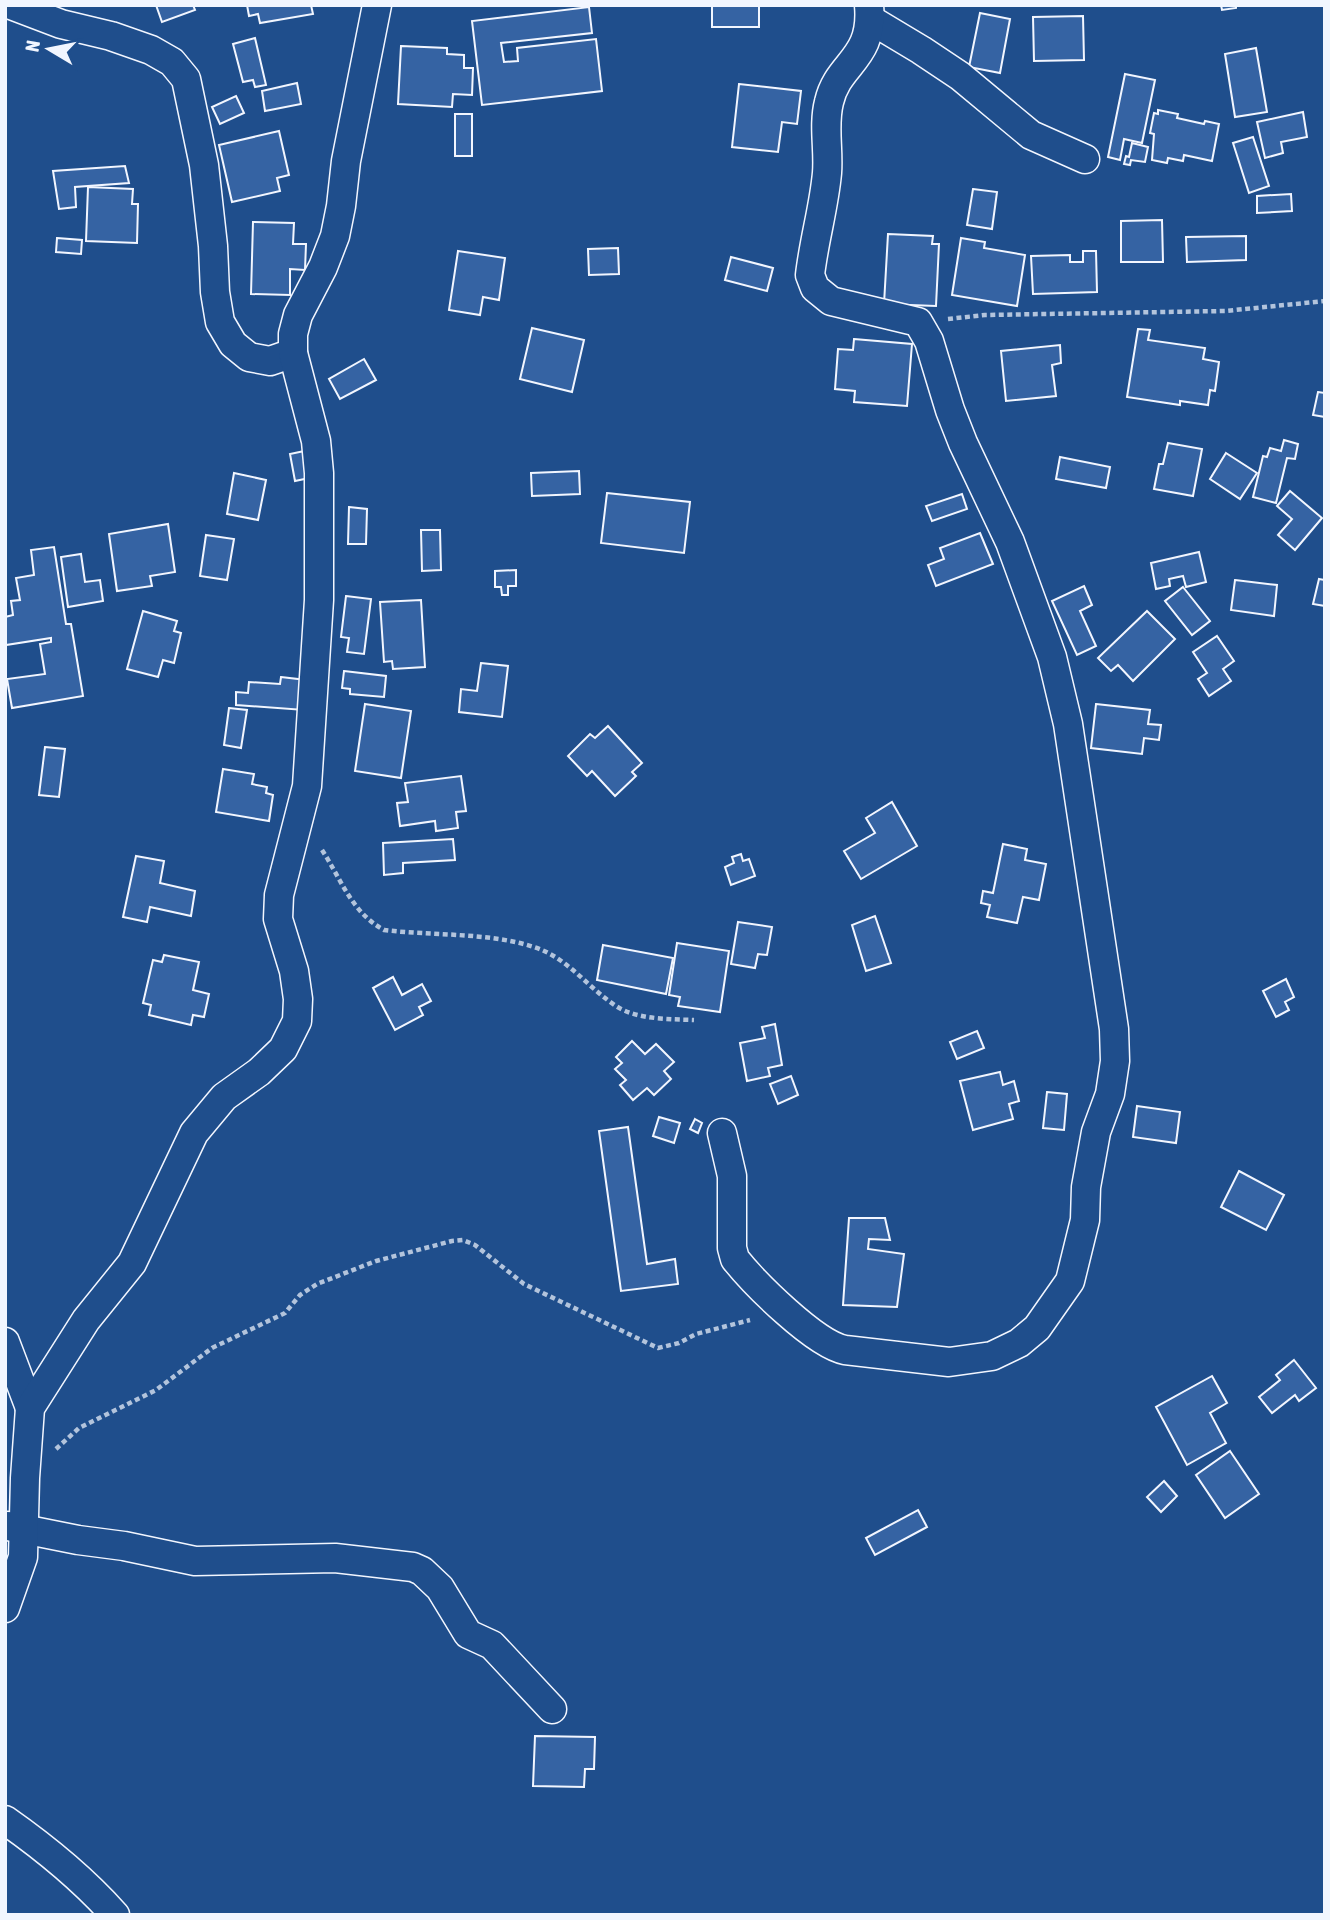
<svg xmlns="http://www.w3.org/2000/svg" width="1330" height="1920" font-family="'Asap Condensed',sans-serif">
	<style>
		.building { fill: #3563a3; stroke: #f2f6ff; stroke-width: 2 }
		.lines { fill: none; stroke-linecap: round; stroke-linejoin: round }
		.minor-casing { stroke: #f2f6ff; stroke-width: 31 }
		.path { stroke: #b3c4dc; stroke-width: 4.5; stroke-dasharray: 5 3.5; stroke-linecap: butt }
		.minor { stroke: #1f4e8c; stroke-width: 28 }
	</style>
	<rect width="100%" height="100%" fill="#1f4e8c"/>
	<!-- building -->
	<g class="building">
		<polygon points="156,5 193,5 195,10 162,22"/>
		<polygon points="247,5 311,5 313,14 260,23 258,14 249,16"/>
		<rect x="712" y="5" width="47" height="22"/>
		<polygon points="1221,5 1236,5 1236,8 1222,10"/>
		<polygon points="589,7 592,33 501,43 504,62 518,61 517,48 596,39 602,91 482,105 472,21"/>
		<polygon points="980,13 1010,19 1000,73 969,67"/>
		<polygon points="1083,16 1084,60 1034,61 1033,17"/>
		<polygon points="255,38 266,85 255,87 253,80 243,82 233,44"/>
		<polygon points="401,46 447,48 447,54 464,55 464,68 473,68 472,95 453,94 452,107 398,104"/>
		<polygon points="1256,48 1267,112 1235,117 1225,54"/>
		<polygon points="1125,74 1155,80 1142,143 1124,139 1120,160 1108,157"/>
		<polygon points="297,83 301,104 265,111 262,91"/>
		<polygon points="739,84 801,91 797,124 782,122 778,152 732,147"/>
		<polygon points="236,96 244,113 220,124 212,107"/>
		<polygon points="1158,110 1178,114 1177,118 1204,124 1205,121 1219,124 1212,161 1184,155 1183,161 1168,158 1167,163 1152,160 1154,134 1150,133 1154,113 1158,114"/>
		<polygon points="1303,112 1307,137 1281,142 1283,153 1265,158 1257,122"/>
		<rect x="455" y="114" width="17" height="42"/>
		<polygon points="279,131 289,175 277,178 280,191 232,202 219,145"/>
		<polygon points="1253,137 1269,186 1249,193 1233,143"/>
		<polygon points="1132,143 1148,147 1145,162 1131,160 1130,165 1124,164 1126,156 1129,157"/>
		<polygon points="125,166 129,183 75,187 76,207 59,209 53,171"/>
		<polygon points="88,187 133,189 132,204 138,204 137,243 86,241"/>
		<polygon points="973,189 997,192 992,229 967,225"/>
		<polygon points="1291,194 1292,211 1257,213 1257,196"/>
		<polygon points="1162,220 1163,262 1121,262 1121,221"/>
		<polygon points="253,222 294,223 293,244 306,244 305,270 290,269 290,295 251,294"/>
		<polygon points="888,234 933,236 932,244 939,244 936,306 884,304"/>
		<polygon points="1246,236 1246,260 1187,262 1186,237"/>
		<polygon points="57,238 82,240 81,254 56,252"/>
		<polygon points="961,238 985,242 984,248 1025,255 1017,306 952,295"/>
		<polygon points="618,248 619,274 589,275 588,249"/>
		<polygon points="458,251 505,258 499,300 483,297 480,315 449,310"/>
		<polygon points="1083,251 1096,251 1097,292 1033,294 1031,256 1070,255 1070,262 1083,262"/>
		<polygon points="731,257 773,268 767,291 725,280"/>
		<polygon points="532,328 584,340 572,392 520,379"/>
		<polygon points="1138,329 1150,330 1148,340 1205,348 1203,359 1219,362 1215,391 1210,390 1208,405 1180,401 1180,405 1127,397"/>
		<polygon points="854,339 912,344 907,406 854,402 855,391 835,389 838,349 853,350"/>
		<polygon points="1060,345 1061,363 1052,365 1056,396 1006,401 1001,351"/>
		<polygon points="364,359 376,380 340,399 329,379"/>
		<polygon points="1318,392 1325,393 1325,417 1313,415"/>
		<polygon points="1284,440 1298,444 1295,459 1287,458 1276,503 1253,497 1263,456 1267,457 1270,448 1281,451"/>
		<polygon points="1168,443 1202,449 1193,496 1154,489 1159,464 1163,464"/>
		<polygon points="309,450 314,477 295,481 290,454"/>
		<polygon points="1226,453 1257,473 1240,499 1210,479"/>
		<polygon points="1060,457 1110,467 1106,488 1056,479"/>
		<polygon points="579,471 580,494 532,496 531,473"/>
		<polygon points="234,473 266,480 258,520 227,514"/>
		<polygon points="1290,491 1322,518 1295,550 1278,535 1292,519 1277,506"/>
		<polygon points="607,493 690,502 684,553 601,543"/>
		<polygon points="962,494 967,509 932,521 926,506"/>
		<polygon points="349,507 367,509 366,544 348,544"/>
		<polygon points="168,524 175,572 150,576 152,586 117,591 109,534"/>
		<polygon points="421,530 440,530 441,570 422,571"/>
		<polygon points="980,533 993,564 936,586 928,565 944,559 940,548"/>
		<polygon points="206,535 234,539 227,580 200,576"/>
		<polygon points="54,547 66,624 71,624 83,696 12,708 7,679 45,674 40,644 51,642 51,638 6,645 5,617 13,615 11,601 20,600 16,578 34,575 31,550"/>
		<polygon points="1199,552 1206,582 1186,587 1183,576 1169,579 1170,586 1156,589 1151,563"/>
		<polygon points="81,554 85,582 100,580 103,601 68,607 61,557"/>
		<polygon points="516,570 516,586 508,586 508,595 502,595 501,587 495,587 495,571"/>
		<polygon points="1319,579 1325,580 1325,606 1313,604"/>
		<polygon points="1235,580 1277,585 1274,616 1231,610"/>
		<polygon points="1084,586 1092,605 1080,611 1096,646 1077,655 1052,601"/>
		<polygon points="1183,587 1210,621 1192,635 1165,601"/>
		<polygon points="346,596 371,599 364,654 347,652 349,638 341,637"/>
		<polygon points="421,600 425,667 393,669 392,661 384,662 380,602"/>
		<polygon points="143,611 177,621 174,631 181,633 174,663 163,660 158,677 127,669"/>
		<polygon points="1147,611 1175,639 1133,681 1118,665 1111,671 1098,658"/>
		<polygon points="1217,636 1234,661 1223,669 1231,681 1209,696 1198,679 1207,673 1193,652"/>
		<polygon points="481,663 508,666 502,717 459,712 461,689 477,691"/>
		<polygon points="344,671 386,676 384,697 350,694 350,689 342,688"/>
		<polygon points="281,677 306,680 304,710 236,705 236,692 248,693 249,682 280,684"/>
		<polygon points="365,704 411,711 401,778 355,771"/>
		<polygon points="1096,704 1150,710 1148,724 1161,725 1159,740 1144,738 1142,754 1091,748"/>
		<polygon points="229,708 247,710 241,748 224,745"/>
		<polygon points="608,726 642,763 632,772 636,776 615,796 592,771 587,776 568,756 590,734 595,738"/>
		<polygon points="45,747 65,749 59,797 39,795"/>
		<polygon points="223,769 254,774 252,784 267,787 266,793 273,795 269,821 216,812"/>
		<polygon points="461,776 466,811 456,812 458,828 436,831 435,821 400,826 397,803 408,802 405,783"/>
		<polygon points="892,802 917,846 861,879 844,851 875,833 866,818"/>
		<polygon points="453,839 455,860 403,863 403,873 384,875 383,843"/>
		<polygon points="1003,844 1027,849 1025,860 1046,864 1039,900 1023,897 1017,923 987,917 990,905 981,903 983,891 993,893"/>
		<polygon points="741,854 743,861 749,859 755,876 731,885 725,867 734,863 732,857"/>
		<polygon points="136,856 164,861 160,883 195,891 191,916 150,907 147,922 123,917"/>
		<polygon points="875,916 891,963 866,971 852,925"/>
		<polygon points="738,922 772,927 767,955 758,954 755,968 731,964"/>
		<polygon points="677,943 729,951 720,1012 678,1006 680,997 669,995"/>
		<polygon points="603,945 673,958 666,994 597,980"/>
		<polygon points="164,955 199,962 193,990 209,994 204,1017 193,1015 191,1025 149,1015 151,1005 143,1003 153,960 162,962"/>
		<polygon points="393,977 402,995 422,984 431,1001 419,1007 423,1015 395,1030 373,988"/>
		<polygon points="1286,979 1294,997 1285,1002 1289,1010 1276,1017 1263,991"/>
		<polygon points="775,1024 782,1065 768,1068 770,1076 747,1081 740,1043 765,1038 762,1027"/>
		<polygon points="977,1031 984,1048 957,1059 950,1042"/>
		<polygon points="632,1041 645,1054 656,1044 674,1062 664,1071 671,1079 654,1095 647,1088 633,1100 620,1085 626,1080 615,1069 622,1063 616,1057"/>
		<polygon points="1000,1072 1003,1085 1014,1081 1019,1101 1009,1104 1013,1119 973,1130 960,1081"/>
		<polygon points="791,1076 798,1095 778,1104 770,1084"/>
		<polygon points="1047,1092 1067,1094 1064,1130 1043,1128"/>
		<polygon points="1137,1106 1180,1112 1176,1143 1133,1137"/>
		<polygon points="659,1117 680,1123 674,1143 653,1136"/>
		<polygon points="695,1119 702,1123 698,1133 690,1129"/>
		<polygon points="628,1127 647,1264 675,1259 678,1284 621,1291 599,1131"/>
		<polygon points="1239,1171 1284,1195 1266,1230 1221,1207"/>
		<polygon points="849,1218 885,1218 890,1240 869,1239 868,1249 904,1254 897,1307 843,1305"/>
		<polygon points="1294,1360 1316,1388 1299,1401 1295,1395 1272,1413 1259,1397 1280,1380 1276,1375"/>
		<polygon points="1212,1376 1227,1403 1210,1413 1226,1443 1187,1465 1156,1407"/>
		<polygon points="1230,1451 1259,1494 1225,1518 1196,1475"/>
		<polygon points="1164,1481 1177,1496 1161,1512 1147,1497"/>
		<polygon points="918,1510 927,1527 875,1555 866,1538"/>
		<polygon points="535,1736 595,1737 594,1769 585,1769 584,1787 533,1786"/>
	</g>
	<g class="lines">
		<!-- minor casing -->
		<g class="minor-casing">
			<g id="minor">
				<polyline points="11,5 61,24 111,36 151,50 172,62 186,79 204,165 213,246 215,292 220,322 233,344 249,357 270,361 293,353"/>
				<polyline points="871,20 921,50 960,76 1031,135 1085,159"/>
				<path d="M722,1133l10,43v72l3,11c20,25 80,85 110,91l104,12 43,-6 27,-13 18,-15 33,-47 15,-61 1,-33 10,-55 14,-38 5,-33 -1,-32 -46,-305 -16,-67 -42,-115 -47,-99 -13,-33 -21,-69 -11,-19 -87,-21 -16,-13 -5,-13c4,-35 14,-68 17,-102 2,-23 -4,-48 2,-71 9,-40 45,-42 40,-97"/>
				<polyline points="5,1342 30,1408"/>
				<polyline points="8,1526 78,1540 124,1546 195,1561 335,1558 413,1567 422,1571 440,1588 468,1634 492,1645 552,1709"/>
				<polyline points="5,1608 23,1557 25,1478 30,1408 86,1320 132,1263 194,1133 224,1097 259,1072 283,1049 297,1021 298,999 294,971 278,919 279,895 307,786 319,600 319,473 316,441 293,353 293,334 298,315 323,267 335,236 341,206 346,161 377,5"/>
				<path d="M5,1820c40,28 77,58 110,95"/>
			</g>
		</g>
		<!-- path -->
		<g class="path">
			<polyline points="948,319 985,315 1225,311 1325,301"/>
			<path d="M322,850c19,29 30,63 62,80 49,6 103,2 150,17 34,11 53,40 82,59 21,14 55,13 78,14"/>
			<polyline points="56,1449 79,1428 156,1390 212,1348 285,1313 300,1295 317,1284 376,1261 452,1241 463,1240 475,1245 524,1284 658,1348 679,1343 696,1334 750,1320"/>
		</g>
		<!-- minor -->
		<use href="#minor" class="minor"/>
	</g>
	<!-- border -->
	<rect width="1330" height="1920" fill="none" stroke="#f2f6ff" stroke-width="14"/>
	<!-- north arrow -->
	<g transform="translate(49 49) rotate(280)" stroke="#1f4e8c" stroke-width="5" paint-order="stroke">
	<path d="M0-5L12 26L0 18L-12 26Z" fill="#f2f6ff"/>
	<text y="-10" font-size="19" font-weight="bold" text-anchor="middle" fill="#f2f6ff">N</text>
	</g>
</svg>
